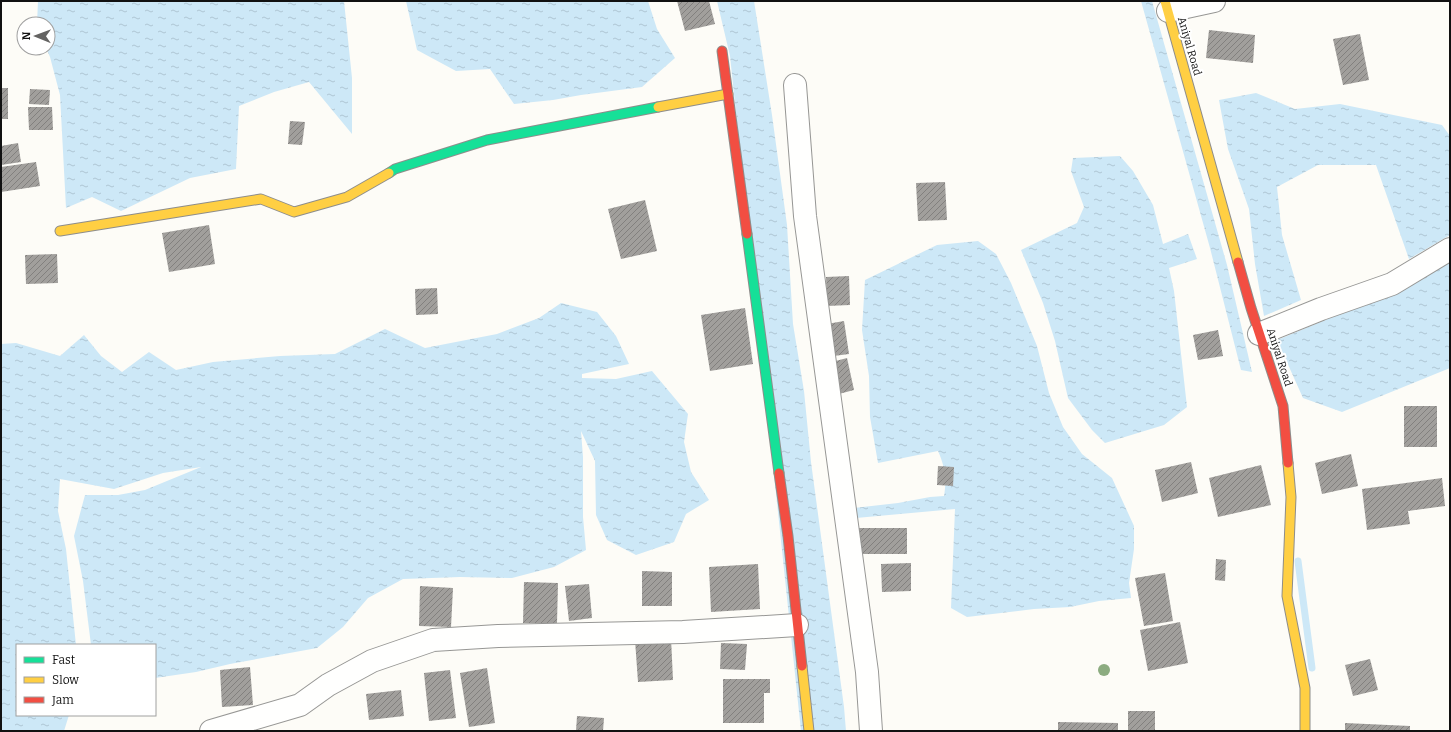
<svg xmlns="http://www.w3.org/2000/svg" width="1451" height="732" font-family="Bitter,serif">
	<style>
		.water { fill: url(#water-ripples) }
		.lines { fill: none; stroke-linecap: round; stroke-linejoin: round }
		.stream { stroke: #cde8f7; stroke-width: 7 }
		.building { fill: url(#building-hatch) }
		.street-casing { stroke: #979795; stroke-width: 24 }
		.fast-casing { stroke: #8e8d8b; stroke-width: 11 }
		.slow-casing { stroke: #8e8d8b; stroke-width: 11 }
		.jam-casing { stroke: #8e8d8b; stroke-width: 11 }
		.street { stroke: #fffffe; stroke-width: 22 }
		.fast { stroke: #16e098; stroke-width: 9 }
		.slow { stroke: #ffcf43; stroke-width: 9 }
		.jam { stroke: #f24e42; stroke-width: 9 }
		.tree { fill: #8cac80 }
		.labels { text-anchor: middle; stroke-width: 4; stroke-linejoin: round; paint-order: stroke }
		.street-label { font-size: 11px; fill: #111; stroke: #fff }
	</style>
	<defs>
		<pattern id="water-ripples" width="26" height="14" patternUnits="userSpaceOnUse"><rect width="26" height="14" fill="#cde8f7"/><path d="M2 4q2-2 4 0t4 0M15 11q2-2 4 0t4 0" fill="none" stroke="#afc6d3"/></pattern>
		<pattern id="building-hatch" width="6" height="6" patternUnits="userSpaceOnUse"><rect width="6" height="6" fill="#a19f9c"/><path d="M-1 1l2-2M0 6l6-6M5 7l2-2" fill="none" stroke="#82807e"/></pattern>
	</defs>
	<rect width="100%" height="100%" fill="#fdfcf7"/>
	<!-- water -->
	<g class="water">
		<polygon points="38,1 344,1 352,78 352,134 309,82 274,92 239,106 236,169 190,178 121,211 92,197 66,208 60,95 50,57 46,48 48,48 48,24 37,24"/>
		<polygon points="406,1 648,1 657,29 675,58 642,87 581,95 553,100 514,104 490,69 456,71 417,50"/>
		<polygon points="717,1 754,1 772,115 787,225 793,324 804,391 811,462 844,707 846,731 801,731 730,56"/>
		<polygon points="1141,1 1152,1 1227,265 1252,372 1241,370 1210,248"/>
		<polygon points="1256,93 1295,109 1340,104 1442,125 1450,136 1450,235 1409,259 1376,165 1318,165 1277,187 1282,235 1301,300 1264,316 1255,264 1249,209 1228,149 1219,100"/>
		<polygon points="1120,156 1133,171 1153,205 1163,244 1188,234 1197,259 1169,268 1174,291 1187,407 1164,425 1105,443 1092,430 1068,398 1055,341 1043,303 1021,250 1077,223 1084,207 1071,171 1073,158"/>
		<path d="M978,241l18,13 15,29 26,63 12,47 14,34 19,27 30,24 22,48v23l-5,34 2,15 -32,3 -29,6 -36,2 -67,8 -16,-9 4,-99 -110,10v-10l53,-6 32,-6 14,-1c3,-17 1,-29 -6,-45l-60,12 -8,-46 -1,-41 -7,-46 3,-50 72,-35z"/>
		<polygon points="1450,261 1450,368 1342,412 1303,398 1277,340 1357,307"/>
		<polygon points="561,303 597,312 616,336 629,364 582,374 582,378 616,379 652,371 688,414 684,442 691,472 709,500 686,514 674,542 636,555 607,540 596,515 595,461 581,431 583,457 583,517 586,550 554,567 512,578 460,577 403,579 368,598 343,627 317,648 230,664 196,672 155,678 155,645 91,645 83,581 74,536 85,495 118,495 145,490 201,467 163,473 114,489 60,479 58,511 66,549 76,645 17,645 17,715 69,715 64,731 1,731 1,344 16,343 60,356 84,335 101,356 122,372 149,352 176,370 213,362 280,356 335,354 385,329 425,348 497,334 539,318"/>
	</g>
	<g class="lines">
		<!-- stream -->
		<polyline class="stream" points="1298,561 1312,668"/>
	</g>
	<!-- building -->
	<g class="building">
		<polygon points="677,1 709,1 715,24 685,31"/>
		<polygon points="1209,30 1255,35 1253,63 1206,58"/>
		<polygon points="1360,34 1369,80 1343,85 1333,39"/>
		<rect x="1" y="88" width="7" height="31"/>
		<polygon points="30,89 50,90 49,105 29,104"/>
		<polygon points="28,107 52,107 53,130 29,130"/>
		<polygon points="290,121 305,122 302,145 288,144"/>
		<polygon points="18,143 21,162 1,165 1,146"/>
		<polygon points="36,162 40,186 1,192 1,167"/>
		<polygon points="945,182 947,220 918,221 916,183"/>
		<polygon points="645,200 657,251 621,259 608,209"/>
		<polygon points="209,225 215,264 169,272 162,233"/>
		<polygon points="57,254 58,283 26,284 25,255"/>
		<polygon points="849,276 850,305 827,306 826,277"/>
		<polygon points="437,288 438,314 416,315 415,289"/>
		<polygon points="745,308 753,364 710,371 701,315"/>
		<polygon points="844,321 849,354 826,357 821,325"/>
		<polygon points="1218,330 1223,356 1198,360 1193,335"/>
		<polygon points="847,358 854,390 835,395 828,363"/>
		<rect x="1404" y="406" width="33" height="41"/>
		<polygon points="1351,454 1358,486 1322,494 1315,463"/>
		<polygon points="1191,462 1198,493 1162,502 1155,470"/>
		<polygon points="1261,465 1271,505 1218,517 1209,478"/>
		<polygon points="938,466 954,467 953,486 937,485"/>
		<polygon points="1442,478 1445,506 1408,511 1410,524 1367,530 1362,489"/>
		<rect x="859" y="528" width="48" height="26"/>
		<polygon points="1216,559 1226,560 1225,581 1215,580"/>
		<polygon points="911,563 911,591 882,592 881,564"/>
		<polygon points="758,564 760,609 711,612 709,567"/>
		<polygon points="642,571 672,572 672,606 642,606"/>
		<polygon points="1165,573 1173,621 1144,626 1135,578"/>
		<polygon points="524,582 558,583 557,623 523,623"/>
		<polygon points="589,584 592,618 569,621 565,586"/>
		<polygon points="420,586 453,588 451,627 419,626"/>
		<polygon points="1180,622 1188,663 1148,671 1140,630"/>
		<polygon points="671,638 673,680 638,682 635,640"/>
		<polygon points="721,643 747,644 745,670 720,669"/>
		<polygon points="1370,659 1378,690 1353,696 1345,665"/>
		<polygon points="250,667 253,705 222,707 220,670"/>
		<polygon points="487,668 495,723 469,727 460,673"/>
		<polygon points="450,670 456,718 429,721 424,673"/>
		<polygon points="723,679 770,679 770,693 764,693 764,723 723,723"/>
		<polygon points="401,690 404,716 369,720 366,694"/>
		<rect x="1128" y="711" width="27" height="20"/>
		<polygon points="577,716 604,718 603,731 576,731"/>
		<polygon points="1058,722 1118,723 1118,731 1058,731"/>
		<polygon points="1345,723 1410,726 1410,731 1345,731"/>
	</g>
	<g class="lines">
		<!-- street casing -->
		<g class="street-casing">
			<g id="street">
				<polyline points="1168,11 1214,1"/>
				<polyline points="795,85 805,216 867,672 871,731"/>
				<polyline points="1259,334 1321,309 1392,284 1450,249"/>
				<polyline points="211,731 300,705 328,685 372,661 433,640 498,636 683,632 797,625"/>
			</g>
		</g>
		<!-- fast casing -->
		<g class="fast-casing">
			<g id="fast">
				<polyline points="389,173 395,169 487,140 658,107"/>
				<polyline points="747,234 779,473"/>
			</g>
		</g>
		<!-- slow casing -->
		<g class="slow-casing">
			<g id="slow">
				<polyline points="1165,1 1238,262"/>
				<polyline points="658,107 728,94"/>
				<polyline points="60,231 261,199 294,212 347,197 389,173"/>
				<polyline points="1288,463 1291,497 1287,596 1305,688 1305,731"/>
				<polyline points="802,666 809,731"/>
			</g>
		</g>
		<!-- jam casing -->
		<g class="jam-casing">
			<g id="jam">
				<polyline points="722,51 747,234"/>
				<polyline points="1238,262 1251,308 1283,406 1288,463"/>
				<polyline points="779,473 788,536 802,666"/>
			</g>
		</g>
		<!-- street -->
		<use href="#street" class="street"/>
		<!-- fast -->
		<use href="#fast" class="fast"/>
		<!-- slow -->
		<use href="#slow" class="slow"/>
		<!-- jam -->
		<use href="#jam" class="jam"/>
	</g>
	<!-- trees -->
	<circle class="tree" cx="1104" cy="670" r="6"/>
	<g class="labels">
		<!-- street labels -->
		<g class="street-label">
			<text transform="translate(1190 46) rotate(74)" y="4">Aniyal Road</text>
			<text transform="translate(1280 357) rotate(72)" y="4">Aniyal Road</text>
		</g>
	</g>
	<!-- border -->
	<rect width="1451" height="732" fill="none" stroke="#111111" stroke-width="4"/>
	<!-- legend -->
	<rect x="16" y="644" width="140" height="72" fill="#ffffff" stroke="#a0a0a0"/>
	<rect x="24" y="657" width="20" height="6" fill="#16e098" stroke="#a0a0a0"/>
	<text x="52" y="664" font-size="12" fill="#111111">Fast</text>
	<rect x="24" y="677" width="20" height="6" fill="#ffcf43" stroke="#a0a0a0"/>
	<text x="52" y="684" font-size="12" fill="#111111">Slow</text>
	<rect x="24" y="697" width="20" height="6" fill="#f24e42" stroke="#a0a0a0"/>
	<text x="52" y="704" font-size="12" fill="#111111">Jam</text>
	<!-- north arrow -->
	<g transform="translate(36 36) rotate(271)"><circle r="19" fill="#ffffff" stroke="#a0a0a0"/>
	<path d="M0-3L7 15L0 10L-7 15Z" fill="#646362"/>
	<text y="-6" font-size="11" font-weight="bold" text-anchor="middle" fill="#111111">N</text>
	</g>
</svg>
